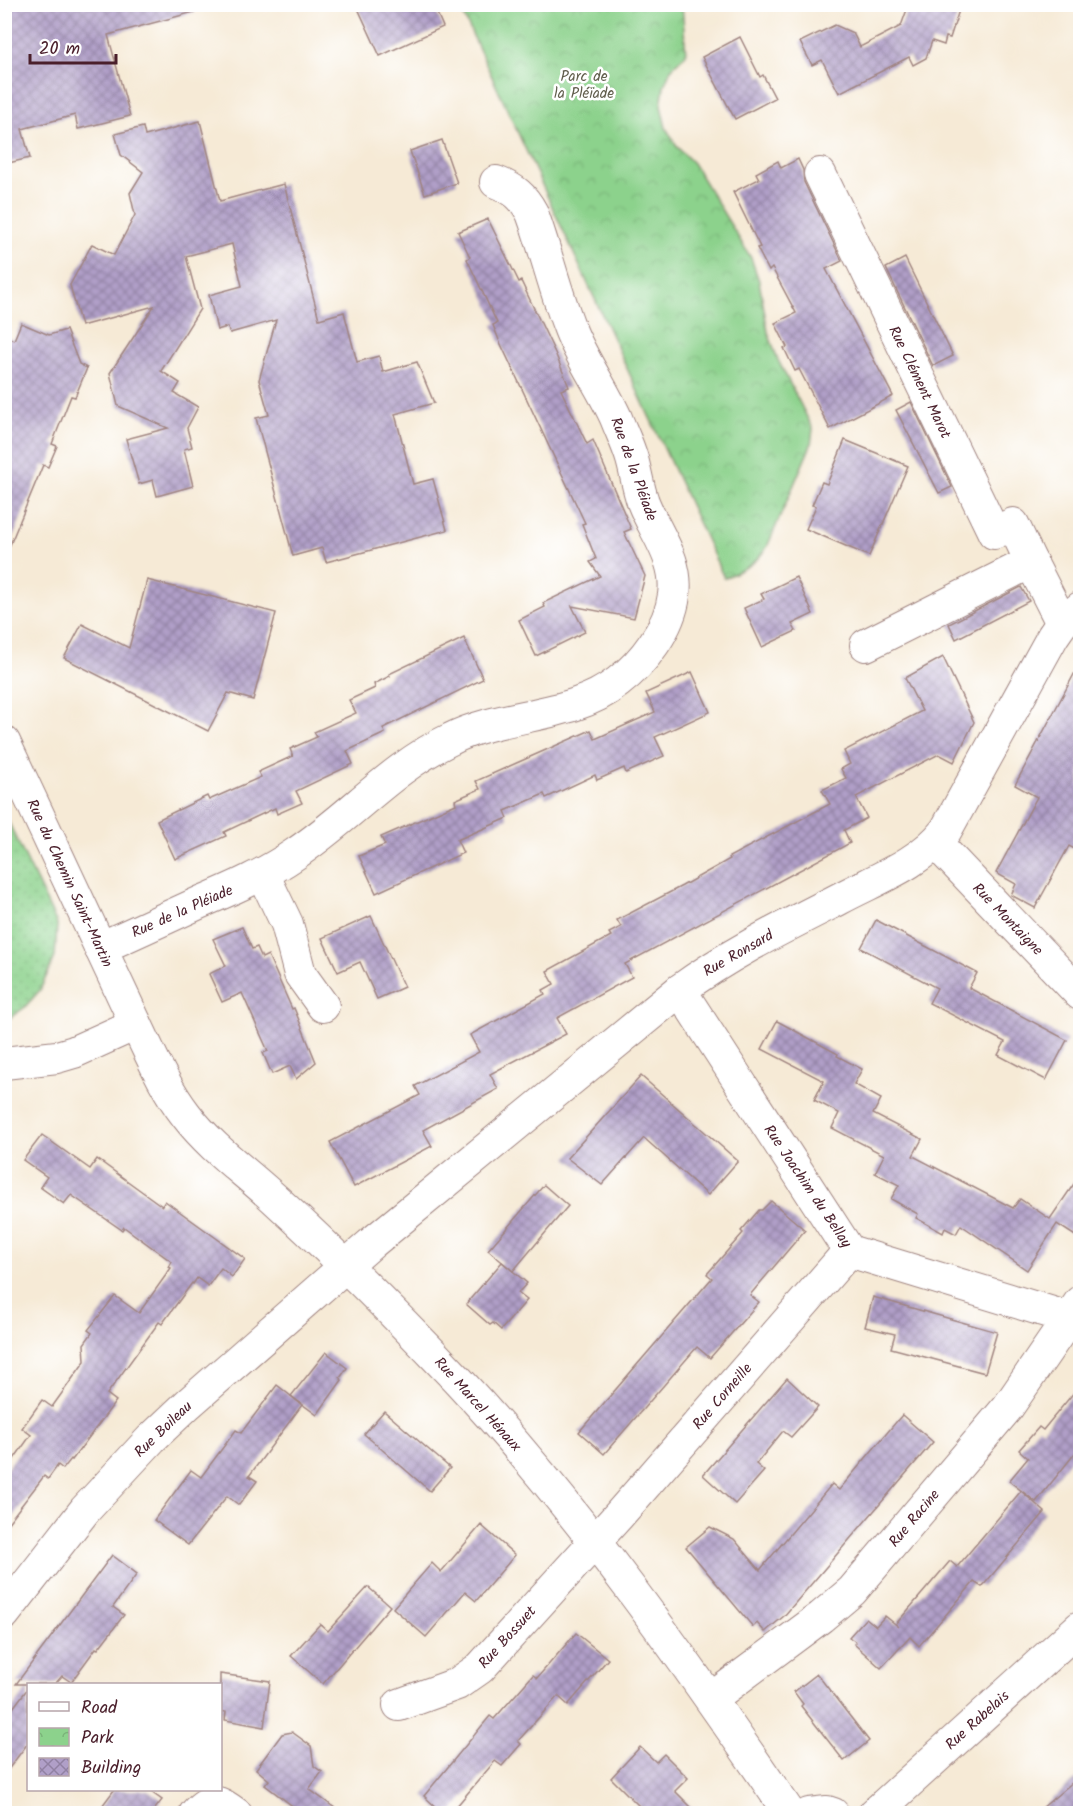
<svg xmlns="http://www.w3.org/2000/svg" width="1085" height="1818" font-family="Kalam,sans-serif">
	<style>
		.grass { fill: url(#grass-dots); stroke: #6b785c; stroke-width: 1.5 }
		.park { fill: url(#park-crowns); stroke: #6b785c; stroke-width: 1.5 }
		.building { fill: url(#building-cross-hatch) }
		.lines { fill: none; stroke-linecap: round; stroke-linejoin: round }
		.street-casing { stroke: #a08480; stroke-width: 34 }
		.street { stroke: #fff; stroke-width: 32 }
		.labels { text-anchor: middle; stroke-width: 5; stroke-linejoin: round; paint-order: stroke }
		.park-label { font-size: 15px; fill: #615e4d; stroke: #fff }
		.street-label { font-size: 15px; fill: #4a1f2b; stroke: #fff }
	</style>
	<defs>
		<pattern id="grass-dots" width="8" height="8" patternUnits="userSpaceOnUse" patternTransform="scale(1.5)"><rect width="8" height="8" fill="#8cd28c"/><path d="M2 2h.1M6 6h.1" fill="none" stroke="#7ab479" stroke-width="1.8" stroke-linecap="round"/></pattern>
		<pattern id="park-crowns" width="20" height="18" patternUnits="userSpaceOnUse" patternTransform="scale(1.5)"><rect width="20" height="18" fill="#8cd28c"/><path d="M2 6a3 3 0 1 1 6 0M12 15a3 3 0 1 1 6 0" fill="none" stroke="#7ab479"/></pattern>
		<pattern id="building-cross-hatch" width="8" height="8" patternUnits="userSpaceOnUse" patternTransform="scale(1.5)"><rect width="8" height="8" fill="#b09fc8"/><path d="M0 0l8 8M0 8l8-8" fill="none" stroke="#9181a3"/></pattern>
	</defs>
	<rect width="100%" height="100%" fill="#fff"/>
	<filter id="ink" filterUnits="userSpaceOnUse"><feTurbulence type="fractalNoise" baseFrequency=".0167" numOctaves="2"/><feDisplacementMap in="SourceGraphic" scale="12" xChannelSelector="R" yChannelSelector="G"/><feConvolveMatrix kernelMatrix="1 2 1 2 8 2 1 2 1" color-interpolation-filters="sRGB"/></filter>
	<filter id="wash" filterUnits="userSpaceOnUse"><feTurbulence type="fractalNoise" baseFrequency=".008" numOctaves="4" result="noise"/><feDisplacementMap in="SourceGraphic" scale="24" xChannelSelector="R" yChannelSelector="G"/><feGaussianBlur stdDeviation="1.35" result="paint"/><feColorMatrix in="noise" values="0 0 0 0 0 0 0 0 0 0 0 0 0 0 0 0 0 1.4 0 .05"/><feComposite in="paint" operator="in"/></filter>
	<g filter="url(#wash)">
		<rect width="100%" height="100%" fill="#f6ead6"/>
		<!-- grass -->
		<polygon class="grass" points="4,813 57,924 55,957 40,990 24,1008 5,1021"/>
		<!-- park -->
		<path class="park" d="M479,4l203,1 4,49 -15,15 -7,17 -3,20 5,22 11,19 16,16 58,95 8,23 9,51 10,28 35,69 -2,16 -44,102c-13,19 -23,22 -43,31l-262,-566z"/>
		<g id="blocks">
			<!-- building -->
			<g class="building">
				<polygon points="4,4 193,4 194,12 108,35 130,116 78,129 75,115 22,129 30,158 4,164"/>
				<polygon points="356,4 433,4 443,27 380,56"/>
				<polygon points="909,4 961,4 950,38 946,37 944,45 932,41 926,58 913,65 909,57 839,93 822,60 812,65 800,42 835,25 853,33 860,47 901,26"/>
				<polygon points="740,37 760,77 763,75 775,98 735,119 702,57"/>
				<polygon points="200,121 220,201 284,184 319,319 344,312 357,362 379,356 383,372 417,362 434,403 395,414 413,484 433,479 447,530 326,562 322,548 293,556 256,418 269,415 259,380 276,320 230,333 227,327 217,330 209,295 242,286 232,244 186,256 200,309 161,371 180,383 174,393 198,407 187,428 192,447 184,449 193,486 157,496 153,480 139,484 126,439 168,428 118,406 110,373 154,306 81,326 70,285 92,244 114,255 135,215 130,193 143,172 121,155 115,134 143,127 145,136"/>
				<polygon points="442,140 457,183 425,194 410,151"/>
				<polygon points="798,159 803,170 804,182 842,261 826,269 893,396 830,429 799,369 795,371 784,348 787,347 775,323 796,313 772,268 769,271 757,248 760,247 733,192 759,179 756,173 778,161 781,168"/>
				<polygon points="488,219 519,282 521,281 556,355 569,387 561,390 587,444 593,440 631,529 624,532 645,576 634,618 572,606 585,632 536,656 519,620 545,607 543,603 600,576 590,562 596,559 582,524 585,523 499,340 493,325 497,323 467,259 470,257 458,232"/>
				<polygon points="905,258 953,356 933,366 886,268"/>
				<polygon points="21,323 49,335 66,330 79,364 87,368 75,397 71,396 52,444 57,446 48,467 43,465 5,557 4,336 14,340"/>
				<polygon points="911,402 952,487 939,493 896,410"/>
				<polygon points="845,440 908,466 869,556 806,529 816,506 812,505 822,482 827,484"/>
				<polygon points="796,577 813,614 792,624 796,631 762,647 744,608 764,599 761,594"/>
				<polygon points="147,580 276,613 253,700 228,693 208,731 64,658 82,624 129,648"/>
				<polygon points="1021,587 1029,601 956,639 949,624"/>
				<polygon points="464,638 483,679 383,728 385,733 347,751 353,764 296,791 302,803 277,814 275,808 224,832 226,836 175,859 157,820 207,796 209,800 261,777 258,772 293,756 290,749 317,737 314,732 356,713 349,700 375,688 374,684 390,676 389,674"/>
				<polygon points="943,657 974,722 954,762 939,754 856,797 867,818 844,830 850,843 625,964 632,977 557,1018 566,1034 490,1074 498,1089 423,1130 432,1146 354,1187 330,1142 420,1095 415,1086 479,1052 470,1035 545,994 543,990 554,984 547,971 611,936 609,933 621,927 617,920 682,886 730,859 729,857 830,804 822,790 846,778 841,769 850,764 844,751 922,711 905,678"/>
				<polygon points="1080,663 1080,852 1069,846 1035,908 1011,895 1016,884 996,873 1037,797 1015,785"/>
				<polygon points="692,672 710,712 655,737 664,756 626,773 624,768 597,780 595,775 546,798 544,794 505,811 508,818 457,840 463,853 376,893 359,856 385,845 381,837 456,804 455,800 480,789 476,781 591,730 595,739 655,712 646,693"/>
				<polygon points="371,916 404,987 377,999 360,962 338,972 322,938"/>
				<polygon points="876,920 977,973 969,988 1067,1040 1046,1080 998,1055 1005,1042 929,1003 937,988 861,948"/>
				<polygon points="242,927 252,949 257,947 262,958 268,955 292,1009 294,1008 316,1062 296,1079 290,1066 272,1074 263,1053 268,1051 242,993 222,1002 209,974 226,966 213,939"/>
				<polygon points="777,1021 838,1054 837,1056 862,1069 854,1084 881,1099 873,1114 922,1139 913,1156 1013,1208 1020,1199 1050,1219 1080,1175 1080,1239 1057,1224 1027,1270 961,1225 956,1234 945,1228 943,1233 916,1218 918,1214 891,1199 899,1185 875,1173 884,1155 832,1128 839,1113 814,1100 824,1081 762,1049"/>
				<polygon points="641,1076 738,1161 708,1195 644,1138 602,1185 567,1158"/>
				<polygon points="42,1135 90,1169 97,1159 162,1206 165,1201 245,1259 232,1277 221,1268 208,1286 197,1278 193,1284 192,1283 162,1324 159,1322 107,1394 116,1401 72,1460 71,1459 63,1469 58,1465 48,1479 44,1476 4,1528 4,1473 31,1435 22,1428 42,1400 52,1407 85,1361 84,1344 92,1333 88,1330 115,1296 139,1313 171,1268 169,1267 172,1262 124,1227 122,1230 71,1195 64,1204 40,1187 47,1177 23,1160"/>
				<polygon points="544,1185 568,1206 513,1271 488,1250"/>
				<polygon points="771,1201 805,1230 750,1295 759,1302 710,1358 697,1347 604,1454 579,1432 712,1278 707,1274 743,1233 741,1231 759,1210 762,1210"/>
				<polygon points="502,1262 527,1283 518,1293 527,1300 501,1330 493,1323 490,1325 466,1304"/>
				<polygon points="873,1297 997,1332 985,1373 891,1348 895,1334 865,1327"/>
				<polygon points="326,1352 347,1368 340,1378 342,1380 317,1415 291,1396"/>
				<polygon points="787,1378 818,1407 791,1437 783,1431 756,1464 764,1471 735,1504 703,1475"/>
				<polygon points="277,1385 302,1405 249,1476 257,1481 239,1505 227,1496 188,1545 154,1520 191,1470 201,1477 236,1430 241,1433"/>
				<polygon points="1080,1385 1080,1447 1036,1502 1009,1481 1028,1458 1019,1450 1039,1427 1043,1430"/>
				<polygon points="384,1411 450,1468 430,1491 364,1434"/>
				<polygon points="902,1415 933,1442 784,1616 765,1632 757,1623 753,1627 686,1547 710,1527 734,1539 760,1570 832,1484 839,1490"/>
				<polygon points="1021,1491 1045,1512 982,1587 974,1582 919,1646 910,1637 881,1668 854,1644 856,1642 849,1637 866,1618 876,1626 885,1616 899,1627 896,1624 950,1561 957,1567"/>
				<polygon points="481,1525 515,1555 476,1601 465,1592 426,1637 393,1608 432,1563 441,1572"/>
				<polygon points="112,1555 137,1574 113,1607 124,1615 98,1649 96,1648 71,1682 62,1676 55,1684 16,1684"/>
				<polygon points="368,1587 390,1606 323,1684 291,1656 320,1624 328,1631"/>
				<polygon points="576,1633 608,1659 568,1705 558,1696 518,1741 521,1744 502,1766 495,1761 450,1814 443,1814 424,1796 490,1716 494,1719 533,1675 537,1678"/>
				<polygon points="220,1674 270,1681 264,1727 225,1720 226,1712 220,1711"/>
				<polygon points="817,1674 869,1741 844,1761 801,1706 803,1704 794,1692"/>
				<polygon points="28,1688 28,1743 4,1775 4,1720"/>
				<polygon points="292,1732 311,1746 314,1766 322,1772 309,1789 343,1814 303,1814 265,1785 269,1780 256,1769 282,1734"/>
				<polygon points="640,1747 656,1762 664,1754 688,1778 675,1791 698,1814 647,1814 611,1778"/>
				<polygon points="1080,1776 1080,1814 1035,1814"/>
				<polygon points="114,1790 148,1790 162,1800 151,1814 96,1814"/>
			</g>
		</g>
	</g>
	<g filter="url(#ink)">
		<use href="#blocks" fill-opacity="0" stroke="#a08480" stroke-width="1.5"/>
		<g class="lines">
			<!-- street casing -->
			<g class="street-casing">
				<g id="street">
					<polyline points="820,174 994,533 1013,524 1031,562"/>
					<polyline points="866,645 1031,562 1062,623"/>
					<path d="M4,742l132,282c15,31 29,64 50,91 25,33 60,57 90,85 62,57 122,117 180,178 126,135 230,284 334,436"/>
					<polyline points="936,843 1080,994"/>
					<polyline points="263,874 287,924 300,974 323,1006"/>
					<path d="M100,948c34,-15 68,-31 101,-46 33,-14 65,-28 94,-48 54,-36 97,-87 156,-115 53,-27 121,-20 167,-57 25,-19 52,-54 56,-87 5,-35 -19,-62 -31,-93 -5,-14 -7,-29 -11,-43 -4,-14 -11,-28 -16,-41 -14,-31 -34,-58 -46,-89 -15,-38 -24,-78 -38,-116 -9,-17 -18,-24 -36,-31"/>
					<polyline points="680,990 849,1251 1069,1318"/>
					<polyline points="4,1063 57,1057 74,1052 136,1024"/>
					<path d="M4,1614l81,-104 66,-71 37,-35 185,-162 307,-252c49,-36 104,-63 159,-91 37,-20 81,-35 107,-69l107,-194 9,-13 18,-15"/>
					<polyline points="712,1698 821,1617 852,1591 1008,1407 1080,1302"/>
					<polyline points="399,1705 457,1684 480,1668 619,1515 849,1251"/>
					<path d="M195,1814c15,-18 24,-13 41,0"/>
					<polyline points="809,1814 827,1812 833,1814"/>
					<polyline points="874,1814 1080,1627"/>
				</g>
			</g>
			<!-- street -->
			<use href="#street" class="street"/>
		</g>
	</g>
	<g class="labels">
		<!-- park labels -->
		<g class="park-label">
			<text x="584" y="81">Parc de<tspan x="584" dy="17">la Pléïade</tspan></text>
		</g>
		<!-- street labels -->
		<g class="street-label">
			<text transform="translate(920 382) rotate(64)" y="5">Rue Clément Marot</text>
			<text transform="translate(634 469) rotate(70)" y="5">Rue de la Pléiade</text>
			<text transform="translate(70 883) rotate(65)" y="5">Rue du Chemin Saint-Martin</text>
			<text transform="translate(182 911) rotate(-24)" y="5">Rue de la Pléiade</text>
			<text transform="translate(1008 919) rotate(46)" y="5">Rue Montaigne</text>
			<text transform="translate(738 953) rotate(-30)" y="5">Rue Ronsard</text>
			<text transform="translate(808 1186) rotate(56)" y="5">Rue Joachim du Bellay</text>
			<text transform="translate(722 1396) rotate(-49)" y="5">Rue Corneille</text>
			<text transform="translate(478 1404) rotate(48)" y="5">Rue Marcel Hénaux</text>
			<text transform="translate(163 1429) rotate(-44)" y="5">Rue Boileau</text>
			<text transform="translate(914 1518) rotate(-50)" y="5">Rue Racine</text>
			<text transform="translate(507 1637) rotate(-48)" y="5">Rue Bossuet</text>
			<text transform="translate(977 1720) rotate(-42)" y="5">Rue Rabelais</text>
		</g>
	</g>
	<!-- margin -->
	<rect width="1085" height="1818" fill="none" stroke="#fff" stroke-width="24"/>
	<!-- legend -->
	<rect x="27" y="1683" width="195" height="108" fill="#ffffff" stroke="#b7a5aa" stroke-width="1.5"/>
	<rect x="39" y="1702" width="30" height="9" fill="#ffffff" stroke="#b7a5aa" stroke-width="1.5"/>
	<text x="81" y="1713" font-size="18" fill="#4a1f2b">Road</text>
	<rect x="39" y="1728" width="30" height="18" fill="url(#park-crowns)" stroke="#b7a5aa" stroke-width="1.5"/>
	<text x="81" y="1743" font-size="18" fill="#4a1f2b">Park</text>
	<rect x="39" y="1758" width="30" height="18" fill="url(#building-cross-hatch)" stroke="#b7a5aa" stroke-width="1.5"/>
	<text x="81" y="1773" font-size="18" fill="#4a1f2b">Building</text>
	<!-- scale -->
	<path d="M30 54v9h86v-9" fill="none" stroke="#4a1f2b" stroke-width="3"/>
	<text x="39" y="54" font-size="18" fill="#4a1f2b" stroke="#ffffff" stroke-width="4.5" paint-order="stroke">20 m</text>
</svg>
